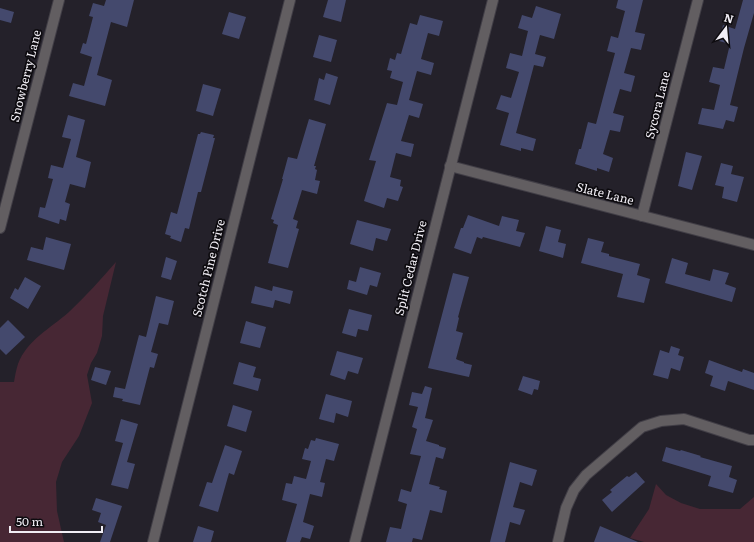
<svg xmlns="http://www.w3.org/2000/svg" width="754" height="542" font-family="Literata,serif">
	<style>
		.green { fill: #472734 }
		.building { fill: #44496d }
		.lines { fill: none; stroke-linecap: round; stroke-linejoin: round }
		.minor-casing { stroke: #413e46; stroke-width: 12 }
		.minor { stroke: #625e61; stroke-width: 10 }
		.labels { text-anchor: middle; stroke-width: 3.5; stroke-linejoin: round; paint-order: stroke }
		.street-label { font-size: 12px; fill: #f1eef5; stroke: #0d0b0f }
	</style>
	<rect width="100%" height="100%" fill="#24212a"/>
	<!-- green -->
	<g class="green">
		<path d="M116,262l-13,54 -1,20 -5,17 -6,10 -4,12 5,28 -13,33 -17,26 -6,20 1,29 7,31h-64v-160h14c1,-6 2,-12 4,-18 9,-24 33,-36 51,-52 17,-16 32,-33 47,-50z"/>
		<polygon points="656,484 666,495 681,503 700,509 740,509 754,497 754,542 644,542 630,538 649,509"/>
	</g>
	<!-- building -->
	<g class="building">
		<polygon points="106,0 134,0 127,27 111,22 97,75 112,80 105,106 69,96 73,83 84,86 92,57 80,53 83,43 86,44 93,17 89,16 93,3 104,6"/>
		<polygon points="328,0 346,0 341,22 323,17"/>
		<polygon points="618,0 643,0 635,32 645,34 641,50 631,48 624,73 635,76 631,92 620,89 613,113 624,116 620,132 610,130 603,154 613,158 609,172 597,168 597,171 575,164 579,149 581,149 588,122 596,124 605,90 615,53 607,51 611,36 618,38 625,11 616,8"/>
		<polygon points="743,0 754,0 754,13 744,48 730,105 738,107 734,122 726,120 723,129 698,124 702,108 714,110 720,85 709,82 713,67 724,69 730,44 719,41 723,25 735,29"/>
		<polygon points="536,6 561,14 554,39 540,35 535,54 546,57 543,67 534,65 516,133 536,139 533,151 521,148 521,151 500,145 509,113 496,109 501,95 511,98 519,72 506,68 510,53 522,56 528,31 518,28 522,15 532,18"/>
		<polygon points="0,8 14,12 11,23 0,20"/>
		<polygon points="229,12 246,17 239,39 222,34"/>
		<polygon points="420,15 443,21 439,36 428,33 421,59 434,63 431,75 417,71 409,100 423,104 419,118 409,115 401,141 414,144 411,157 396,153 390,177 401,180 400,186 403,187 398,201 387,198 384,208 364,201 376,161 369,160 387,103 397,105 403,82 390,78 392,71 387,70 390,58 395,60 397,53 401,54 410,23 417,25"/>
		<polygon points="319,35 337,40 331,62 313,57"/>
		<polygon points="326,73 338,77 330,105 314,100 319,78 324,80"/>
		<polygon points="203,84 221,89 213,116 196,111"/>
		<polygon points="68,115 85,120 76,157 91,162 85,188 70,184 65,202 70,204 66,221 60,219 59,224 38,217 40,207 45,208 53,179 48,178 51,165 63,168 71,139 62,137"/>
		<polygon points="309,119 326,124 314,166 316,166 315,169 317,170 315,180 320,181 317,194 302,190 293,219 298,221 296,228 299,229 288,268 268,263 278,225 273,223 274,220 271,219 283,179 282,179 288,157 297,159"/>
		<polygon points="201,132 214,135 213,138 215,138 201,192 198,192 189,229 185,228 181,242 170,238 171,236 165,234 171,212 177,214 198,134 200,134"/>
		<polygon points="686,152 702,156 692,190 678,186"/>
		<polygon points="721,163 733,166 731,174 744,177 737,202 722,198 724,187 715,185"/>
		<polygon points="468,215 499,226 502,216 519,220 516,231 525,233 520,247 483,237 482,239 477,237 471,254 454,248 461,228 463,228"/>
		<polygon points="357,220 391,229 387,241 376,238 373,251 350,244"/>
		<polygon points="546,226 561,230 558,242 566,244 563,258 539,251"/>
		<polygon points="46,237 71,244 64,270 27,260 31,247 43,250"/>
		<polygon points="588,238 604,242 601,252 609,254 609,256 640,264 637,275 650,279 644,303 617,297 623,274 581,263"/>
		<polygon points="166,257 177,261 171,280 161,277"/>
		<polygon points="672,258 688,263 685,274 710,281 713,269 729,273 725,284 736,288 732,302 665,283"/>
		<polygon points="360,267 381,273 377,287 370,285 367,295 347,289 349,280 356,282"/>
		<polygon points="453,273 469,277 458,317 459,318 456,331 463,333 456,359 458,360 464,362 464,363 472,365 469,377 428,368"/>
		<polygon points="25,277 41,286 28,309 10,298 15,288 18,290"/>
		<polygon points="255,286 272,291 273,286 293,291 290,304 275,300 273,308 251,303"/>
		<polygon points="156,296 174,301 168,325 159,323 151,352 158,354 154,368 150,367 140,405 122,401 123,399 113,397 115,387 125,389 139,335 146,337"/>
		<polygon points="349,309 372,315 368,331 358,329 356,337 342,333"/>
		<polygon points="8,320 25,337 6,355 0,349 0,328"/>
		<polygon points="246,321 266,327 260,348 240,343"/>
		<polygon points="671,346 680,349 678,355 684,357 680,371 671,368 668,379 653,375 660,350 669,353"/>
		<polygon points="337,351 363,358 358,374 348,371 345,380 330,375"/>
		<polygon points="709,360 742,372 743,369 754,373 754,390 728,381 725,391 710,386 713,376 705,373"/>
		<polygon points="239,362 256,367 253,377 261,379 258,391 233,384"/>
		<polygon points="95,367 111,371 106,385 91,380"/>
		<polygon points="523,376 540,381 538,390 534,389 532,395 518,390"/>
		<polygon points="425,386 432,388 425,418 433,420 426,441 439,445 439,446 446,448 443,459 436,457 429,484 440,487 439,489 447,491 442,513 430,510 422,540 413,538 412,542 386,542 390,527 401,529 407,504 398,501 401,489 411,492 421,456 410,454 417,429 412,427 418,407 409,405 412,392 422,394"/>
		<polygon points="326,394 352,401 348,417 336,413 334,423 319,419"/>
		<polygon points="233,405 252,411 246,432 227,426"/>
		<polygon points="121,419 138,424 127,462 135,464 128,489 111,485 123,443 115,441"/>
		<polygon points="316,438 339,444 334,461 326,459 320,482 325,483 322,497 310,494 303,522 314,526 310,539 302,537 300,542 286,542 297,504 282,500 286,483 292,484 294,476 306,479 311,461 302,459 305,448 308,449 311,440 315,441"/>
		<polygon points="225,445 242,451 234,475 229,473 218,512 199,506 207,482 212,483"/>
		<polygon points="666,447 680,451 681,450 701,456 700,457 732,466 729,477 737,480 733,493 708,486 711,476 662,461"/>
		<polygon points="510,462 537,470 532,486 520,482 513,507 525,510 520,525 510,522 505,542 490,542"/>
		<polygon points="636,472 645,482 612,512 602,500 612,492 610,490 627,476 629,477"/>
		<polygon points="96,498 122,506 110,542 100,542 106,525 98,522 101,513 92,510"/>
		<polygon points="198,526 214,531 211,542 193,542"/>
		<polygon points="600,526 638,542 594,542"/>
	</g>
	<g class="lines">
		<!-- minor casing -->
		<g class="minor-casing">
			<g id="minor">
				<polyline points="450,166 754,245"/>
				<polyline points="642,216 698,0"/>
				<polyline points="0,228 59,0"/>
				<polyline points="153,542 290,0"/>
				<polyline points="355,542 493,0"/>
				<polyline points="558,542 566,508 574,490 586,475 642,427 661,421 684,419 749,440 754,440"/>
			</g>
		</g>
		<!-- minor -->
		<use href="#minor" class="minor"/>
	</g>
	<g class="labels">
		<!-- street labels -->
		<g class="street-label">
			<text transform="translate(26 76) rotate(-76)" y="4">Snowberry Lane</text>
			<text transform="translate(658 105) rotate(-76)" y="4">Sycora Lane</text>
			<text transform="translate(605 194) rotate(14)" y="4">Slate Lane</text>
			<text transform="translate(209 268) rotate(-76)" y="4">Scotch Pine Drive</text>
			<text transform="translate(411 268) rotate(-76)" y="4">Split Cedar Drive</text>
		</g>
	</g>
	<!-- north arrow -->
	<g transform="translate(726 28) rotate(16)" stroke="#0d0b0f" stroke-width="3" paint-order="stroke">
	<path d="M0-3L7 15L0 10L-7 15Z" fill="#f1eef5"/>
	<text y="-6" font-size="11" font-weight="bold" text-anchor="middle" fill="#f1eef5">N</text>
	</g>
	<!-- scale -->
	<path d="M10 526v6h92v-6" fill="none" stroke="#f1eef5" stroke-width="2"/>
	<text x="16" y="526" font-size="12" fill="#f1eef5" stroke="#0d0b0f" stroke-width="3" paint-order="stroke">50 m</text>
</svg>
